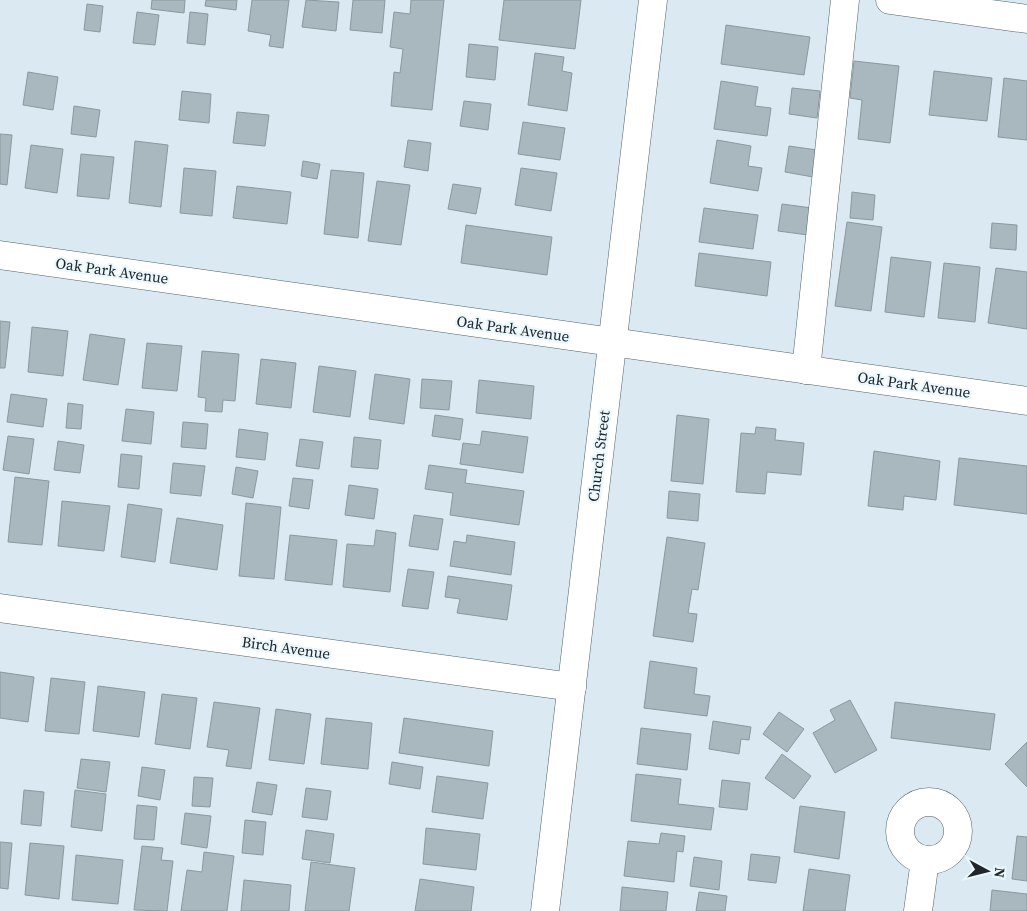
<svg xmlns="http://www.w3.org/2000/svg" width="1027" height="911" font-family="'Source Serif 4',serif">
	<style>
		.building { fill: #a9b7bf; stroke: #8a989f }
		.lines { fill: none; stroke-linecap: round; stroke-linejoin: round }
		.minor-casing { stroke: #536067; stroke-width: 29 }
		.minor { stroke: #fff; stroke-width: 28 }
		.labels { text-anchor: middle; stroke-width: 4.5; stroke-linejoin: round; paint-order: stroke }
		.street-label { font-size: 15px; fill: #202629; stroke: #eaf7fd }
	</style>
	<rect width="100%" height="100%" fill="#dbeaf2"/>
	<!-- building -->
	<g class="building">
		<polygon points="152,0 185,0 184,13 151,9"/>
		<polygon points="206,0 237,0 236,10 205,6"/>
		<polygon points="252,0 289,0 283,48 269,46 271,35 248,31"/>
		<polygon points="306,0 339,2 336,31 302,27"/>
		<polygon points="353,0 385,0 382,33 350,30"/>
		<polygon points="411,0 444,0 432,110 391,106 394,72 400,73 403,49 390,47 394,12 410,14"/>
		<polygon points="504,0 581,0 575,49 499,40"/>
		<polygon points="87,4 103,6 100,32 84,30"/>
		<polygon points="137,12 159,15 155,45 133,43"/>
		<polygon points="190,12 208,14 205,45 187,43"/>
		<polygon points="726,25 810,37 804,75 721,64"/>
		<polygon points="469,44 498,47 495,80 466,77"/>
		<polygon points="535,53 564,57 562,71 572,73 567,111 528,105"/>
		<polygon points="854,61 899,66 890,143 858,139 862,100 850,98"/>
		<polygon points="934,71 992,78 987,121 929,115"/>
		<polygon points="28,72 58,77 53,110 23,105"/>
		<polygon points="1004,78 1027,81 1027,140 998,137"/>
		<polygon points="721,81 758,87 755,106 771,108 767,136 714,129"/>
		<polygon points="792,88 820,91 817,118 789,114"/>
		<polygon points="182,91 211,94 209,123 179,120"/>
		<polygon points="464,101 491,104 488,130 460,126"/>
		<polygon points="74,106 100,110 96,137 71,134"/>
		<polygon points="237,112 269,115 265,146 233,143"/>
		<polygon points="523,122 565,128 560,160 518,154"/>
		<polygon points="0,134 12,135 7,185 0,184"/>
		<polygon points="408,140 431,143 428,171 404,167"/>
		<polygon points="717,140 751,146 748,166 762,168 758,191 710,183"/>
		<polygon points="135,141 168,145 161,207 129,203"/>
		<polygon points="31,145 63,149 57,193 25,188"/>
		<polygon points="789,146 817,150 813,177 785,172"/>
		<polygon points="81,154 114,157 109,199 77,196"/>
		<polygon points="303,161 320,164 317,179 301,176"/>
		<polygon points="184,168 216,171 212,216 180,213"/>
		<polygon points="521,168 557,173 551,211 515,205"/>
		<polygon points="331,170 364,173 358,238 324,234"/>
		<polygon points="377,181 410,185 401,245 368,241"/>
		<polygon points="453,184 481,188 476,214 448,209"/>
		<polygon points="237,186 291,192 287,224 233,218"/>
		<polygon points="852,192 875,195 873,220 850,218"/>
		<polygon points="782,204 812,208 808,235 778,231"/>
		<polygon points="704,208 758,215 753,249 699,242"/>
		<polygon points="847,222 882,227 871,311 835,306"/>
		<polygon points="992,223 1017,225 1016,250 990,248"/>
		<polygon points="466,225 552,237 547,275 461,263"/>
		<polygon points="699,253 771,262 767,296 695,286"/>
		<polygon points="891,257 931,262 924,317 885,312"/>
		<polygon points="944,263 980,267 975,322 938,318"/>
		<polygon points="996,268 1027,272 1027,329 988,323"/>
		<polygon points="0,321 10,322 5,368 0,368"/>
		<polygon points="32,327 68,331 63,376 28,372"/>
		<polygon points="90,334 125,339 118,385 83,380"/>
		<polygon points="147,343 182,346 177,391 142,388"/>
		<polygon points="202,351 239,354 235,401 223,400 222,412 205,411 206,398 198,397"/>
		<polygon points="261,359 296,363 291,408 256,404"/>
		<polygon points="319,366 356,371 350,417 313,412"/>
		<polygon points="375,374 410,379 404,424 369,419"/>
		<polygon points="422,379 452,381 449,410 420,408"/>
		<polygon points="479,380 534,386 531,419 476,413"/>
		<polygon points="11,394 47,399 43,427 7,422"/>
		<polygon points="68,403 83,405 81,429 66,428"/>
		<polygon points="126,409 154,412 151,444 122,441"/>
		<polygon points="435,415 463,419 460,440 432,436"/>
		<polygon points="677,415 709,419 703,484 671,481"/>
		<polygon points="183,422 208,424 206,449 181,447"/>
		<polygon points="756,427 776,429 775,440 804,443 801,475 767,472 765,494 736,492 741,433 755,434"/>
		<polygon points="239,429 268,433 265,460 236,457"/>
		<polygon points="482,431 528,437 523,473 460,464 463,443 480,445"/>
		<polygon points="8,436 34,439 29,474 3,470"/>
		<polygon points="354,437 381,440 378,469 351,467"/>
		<polygon points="300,439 323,442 319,469 296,466"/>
		<polygon points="58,441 84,445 80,473 54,470"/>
		<polygon points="874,451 940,461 936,500 904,496 903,510 868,506"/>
		<polygon points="121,454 142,456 139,489 118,487"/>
		<polygon points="959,458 1027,466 1027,514 954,505"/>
		<polygon points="173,463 205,466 201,496 170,493"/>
		<polygon points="429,465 467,470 465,483 524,491 519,525 450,515 453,493 425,489"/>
		<polygon points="236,467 258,471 253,498 232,494"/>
		<polygon points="15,477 49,481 42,545 8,542"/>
		<polygon points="293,478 313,480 309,509 289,506"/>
		<polygon points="349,485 378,489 374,519 345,515"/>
		<polygon points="669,491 700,494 698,521 667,518"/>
		<polygon points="62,501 110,506 104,551 58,546"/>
		<polygon points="246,503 281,507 274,579 239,576"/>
		<polygon points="128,504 162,509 155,562 121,557"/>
		<polygon points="414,515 443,519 438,550 409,546"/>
		<polygon points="177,518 223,525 217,570 170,563"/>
		<polygon points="376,530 396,533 390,592 343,587 347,544 374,546"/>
		<polygon points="290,535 337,540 332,585 285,580"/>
		<polygon points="467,535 515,542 511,575 450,566 454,541 466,543"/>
		<polygon points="667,537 705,543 698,590 692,589 688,613 697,614 693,642 653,636"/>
		<polygon points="408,569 434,572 428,609 402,606"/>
		<polygon points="448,576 512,585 507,620 457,613 460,599 445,597"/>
		<polygon points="650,661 697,668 694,694 710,696 707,716 644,708"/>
		<polygon points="0,672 34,677 28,722 0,718"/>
		<polygon points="51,678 85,682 79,734 45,731"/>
		<polygon points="98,686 145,692 139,737 93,731"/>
		<polygon points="162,694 197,698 190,749 155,744"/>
		<polygon points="850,700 877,750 835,773 813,733 835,720 830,710"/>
		<polygon points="214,702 260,708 251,769 226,766 229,750 207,747"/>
		<polygon points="895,702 995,714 990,750 891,738"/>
		<polygon points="276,709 311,714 304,764 269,760"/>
		<polygon points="779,712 804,729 787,752 763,734"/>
		<polygon points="326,718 372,723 368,769 321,764"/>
		<polygon points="404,718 493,731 489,766 399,753"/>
		<polygon points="713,721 751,727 749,740 741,739 739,754 709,749"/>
		<polygon points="641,728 691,734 687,770 637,764"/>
		<polygon points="1027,742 1027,787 1005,764"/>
		<polygon points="782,754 811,776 794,799 765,778"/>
		<polygon points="81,759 110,762 106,792 77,788"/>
		<polygon points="392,762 423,767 420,789 389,784"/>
		<polygon points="142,767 165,770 160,800 138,796"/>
		<polygon points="636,774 681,779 678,804 714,808 711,830 631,821"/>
		<polygon points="437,776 488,783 483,819 432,812"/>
		<polygon points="194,777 213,778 210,807 192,806"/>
		<polygon points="722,780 750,783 747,810 719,807"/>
		<polygon points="257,782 277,785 272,815 252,812"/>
		<polygon points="306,788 331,791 327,820 302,817"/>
		<polygon points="24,790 44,792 41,826 21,824"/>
		<polygon points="75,790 106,794 102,831 71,827"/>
		<polygon points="137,805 157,807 154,840 134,839"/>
		<polygon points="800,806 845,812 839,859 794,852"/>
		<polygon points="185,813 211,816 207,848 181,844"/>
		<polygon points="245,820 266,822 263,855 242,853"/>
		<polygon points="426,828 480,834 476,870 423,864"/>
		<polygon points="306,830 334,834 330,863 302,859"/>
		<polygon points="661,833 685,836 683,852 677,851 674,882 624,876 628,841 659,844"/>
		<polygon points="1017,836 1027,837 1027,881 1012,879"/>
		<polygon points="0,842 12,843 8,889 0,888"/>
		<polygon points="30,843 64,846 59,899 25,895"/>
		<polygon points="142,846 163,848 161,860 173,861 167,911 134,910"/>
		<polygon points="204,852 234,856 227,911 181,911 187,870 202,872"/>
		<polygon points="751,854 780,857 776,883 748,880"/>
		<polygon points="76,855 123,860 118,904 72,900"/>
		<polygon points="694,857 722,861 719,890 690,886"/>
		<polygon points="311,862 355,868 349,911 305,911"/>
		<polygon points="809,869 850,875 845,911 803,911"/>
		<polygon points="420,879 474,887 471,911 415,911"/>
		<polygon points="244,880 291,885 289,911 241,911"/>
		<polygon points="622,887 668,892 666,911 620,911"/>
		<polygon points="992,890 1027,894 1027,911 990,911"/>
		<polygon points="699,892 727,896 725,911 696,911"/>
	</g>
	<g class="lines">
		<!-- minor casing -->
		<g class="minor-casing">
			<g id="minor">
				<polyline points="890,0 1027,19"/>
				<polyline points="0,255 1027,401"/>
				<polyline points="806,370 845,0"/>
				<polyline points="0,608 572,687"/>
				<circle cx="929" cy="831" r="29"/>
				<polyline points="545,911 653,0"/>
				<polyline points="918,911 925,860"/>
			</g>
		</g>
		<!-- minor -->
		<use href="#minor" class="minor"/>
	</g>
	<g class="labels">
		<!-- street labels -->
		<g class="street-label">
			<text transform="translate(112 271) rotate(8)" y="5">Oak Park Avenue</text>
			<text transform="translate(513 329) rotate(8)" y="5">Oak Park Avenue</text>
			<text transform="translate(914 385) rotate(8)" y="5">Oak Park Avenue</text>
			<text transform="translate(599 456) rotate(-83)" y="5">Church Street</text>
			<text transform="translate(286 648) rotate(8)" y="5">Birch Avenue</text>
		</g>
	</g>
	<!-- north arrow -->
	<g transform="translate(987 871) rotate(97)" stroke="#eaf7fd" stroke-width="4" paint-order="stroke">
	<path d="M0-4L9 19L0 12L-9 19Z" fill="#202629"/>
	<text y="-8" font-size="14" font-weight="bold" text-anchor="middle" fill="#202629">N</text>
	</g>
</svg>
